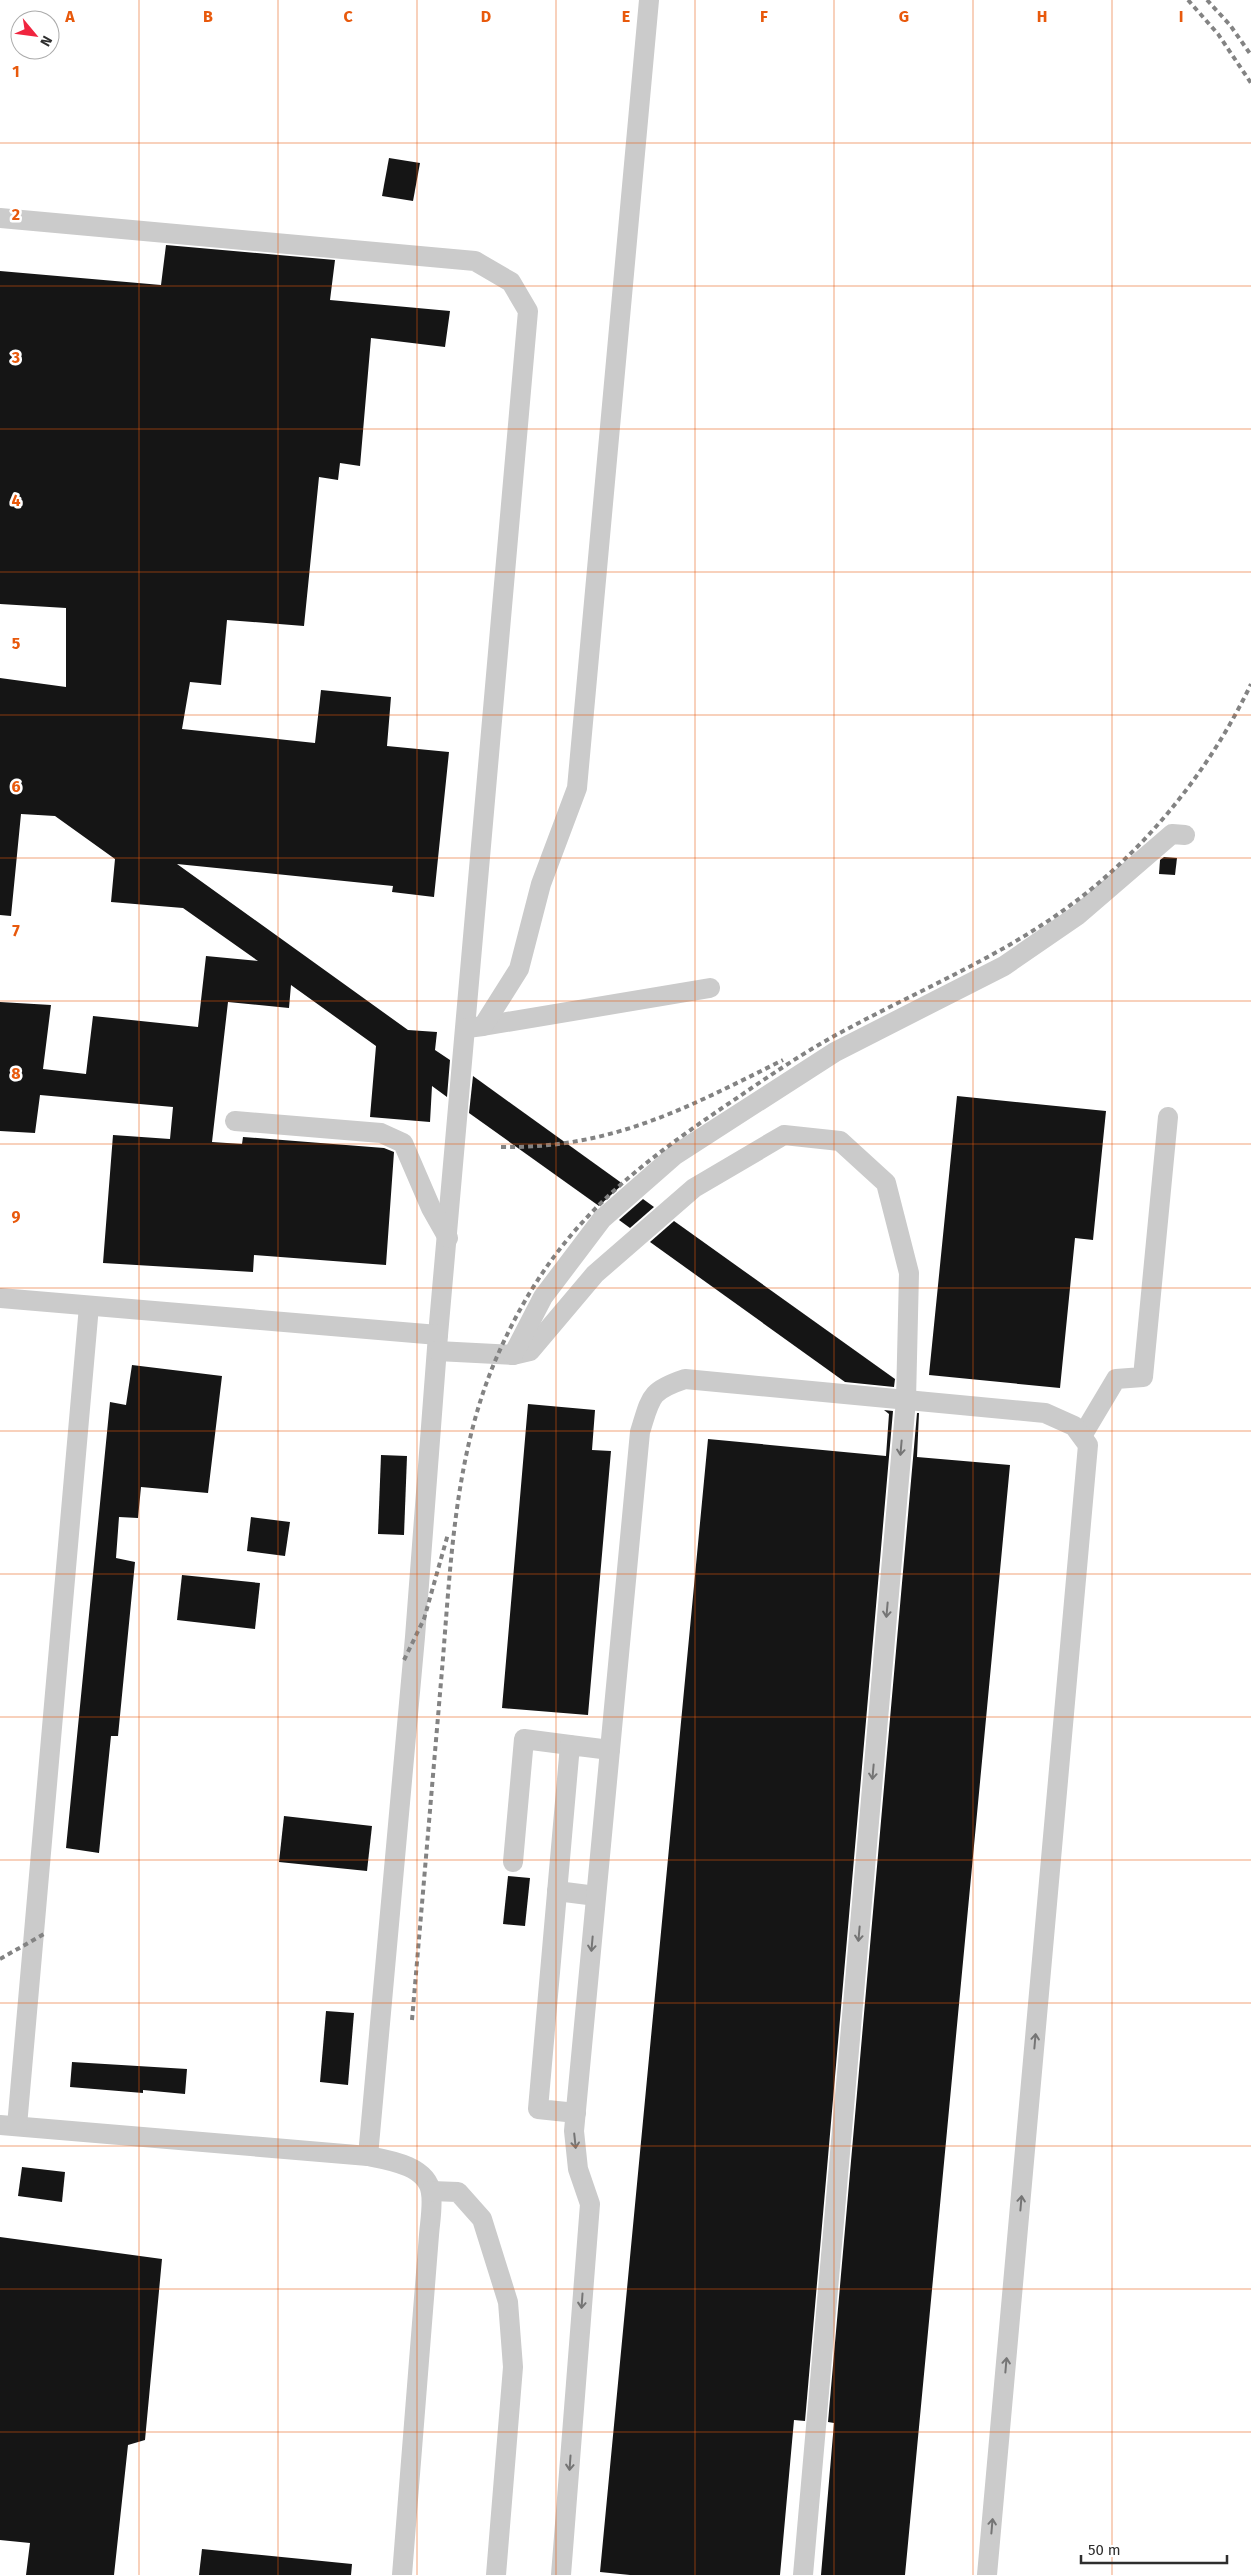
<svg xmlns="http://www.w3.org/2000/svg" width="1251" height="2575" font-family="'Fira Sans',sans-serif">
	<style>
		.building { fill: #151515 }
		.lines { fill: none; stroke-linecap: round; stroke-linejoin: round }
		.minor { stroke: #cbcbcb; stroke-width: 20 }
		.rail { stroke: #838383; stroke-width: 4; stroke-dasharray: 5 4; stroke-linecap: butt }
		.oneway { stroke: #757575 }
		.grid { fill: none; stroke: #e8590c; stroke-width: 1; stroke-opacity: 0.55 }
		.grid-label { font-size: 16px; text-anchor: middle; font-weight: bold; fill: #e8590c; stroke: #fff; stroke-width: 5; stroke-linejoin: round; paint-order: stroke }
	</style>
	<rect width="100%" height="100%" fill="#fff"/>
	<!-- building -->
	<g class="building">
		<polygon points="389,158 420,163 413,201 382,196"/>
		<polygon points="166,245 335,260 330,300 450,311 445,347 371,338 360,466 340,463 338,480 319,477 304,626 227,620 221,685 190,682 182,729 315,743 321,690 391,697 387,746 449,752 434,897 392,892 393,886 177,864 408,1030 437,1032 435,1050 450,1060 447,1097 432,1086 430,1122 370,1117 376,1046 291,985 289,1008 228,1002 212,1142 242,1144 243,1137 384,1148 394,1152 386,1265 254,1255 253,1272 103,1263 113,1135 170,1139 173,1107 40,1095 35,1133 0,1131 0,1002 51,1005 43,1069 86,1074 93,1016 198,1027 206,956 258,961 183,908 111,902 115,859 55,816 21,814 11,916 0,915 0,678 66,687 66,608 0,604 0,271 161,285"/>
		<polygon points="1164,857 1177,858 1175,875 1159,874 1160,860"/>
		<polygon points="473,1076 623,1184 599,1206 469,1113"/>
		<polygon points="957,1096 1106,1111 1093,1240 1075,1238 1060,1388 929,1375"/>
		<polygon points="643,1199 654,1207 630,1228 619,1220"/>
		<polygon points="674,1221 895,1379 894,1387 845,1382 650,1242"/>
		<polygon points="132,1365 222,1376 208,1493 141,1487 138,1518 119,1517 116,1558 135,1562 118,1736 111,1736 99,1853 66,1848 110,1402 126,1405"/>
		<polygon points="528,1404 595,1410 592,1450 611,1451 588,1715 502,1708"/>
		<polygon points="884,1410 893,1411 805,2421 794,2420 780,2575 630,2575 600,2572 708,1439 886,1456 889,1414"/>
		<polygon points="917,1413 919,1413 917,1457 1010,1465 905,2575 821,2575 834,2423 828,2422"/>
		<polygon points="381,1455 407,1456 404,1535 378,1534"/>
		<polygon points="251,1517 290,1522 285,1556 247,1551"/>
		<polygon points="182,1575 260,1583 255,1629 177,1620"/>
		<polygon points="284,1816 372,1826 367,1871 279,1862"/>
		<polygon points="508,1876 530,1878 525,1926 503,1924"/>
		<polygon points="326,2011 354,2013 348,2085 320,2082"/>
		<polygon points="72,2062 187,2069 185,2094 143,2090 143,2093 70,2087"/>
		<polygon points="22,2167 65,2172 62,2202 18,2196"/>
		<polygon points="0,2237 162,2259 145,2440 128,2445 114,2575 26,2575 30,2543 0,2540"/>
		<polygon points="202,2549 352,2564 351,2575 199,2575"/>
	</g>
	<g class="lines">
		<!-- minor -->
		<g class="minor">
			<polyline points="0,218 475,261 511,282 528,311 438,1335 415,1637 368,2156"/>
			<polyline points="483,1026 710,988"/>
			<polyline points="467,1028 483,1026 519,969 541,884 577,788 649,0"/>
			<polyline points="235,1121 381,1133 403,1143 431,1208 448,1238"/>
			<polyline points="0,1298 438,1335"/>
			<polyline points="437,1351 513,1355 530,1351 595,1274 694,1188 784,1135 840,1141 886,1183 909,1273 906,1400 803,2575"/>
			<polyline points="513,1355 543,1297 602,1219 675,1155 835,1052 1004,966 1078,915 1172,834 1185,835"/>
			<polyline points="1082,1436 1116,1379 1143,1377 1168,1117"/>
			<polyline points="513,1862 524,1739 570,1745"/>
			<polyline points="557,1891 596,1896"/>
			<polyline points="576,2113 538,2109 570,1745 610,1750"/>
			<path d="M0,2125l368,31c21,4 60,10 63,37 2,13 -1,29 -2,42l-27,340"/>
			<polyline points="17,2126 89,1306"/>
			<polyline points="431,2191 458,2192 482,2219 508,2302 513,2367 496,2575"/>
			<path d="M561,2575l29,-371 -12,-35 -4,-38 66,-699c11,-35 9,-41 45,-53l360,34 29,13 14,19 -101,1130"/>
		</g>
		<!-- rail -->
		<g class="rail">
			<polyline points="1188,0 1218,34 1251,83"/>
			<polyline points="1207,0 1230,25 1251,55"/>
			<path d="M501,1147c110,2 186,-39 282,-87"/>
			<polyline points="404,1660 424,1619 448,1534"/>
			<polyline points="0,1959 44,1934"/>
			<path d="M412,2020c10,-116 20,-233 30,-350 9,-107 12,-218 57,-318 53,-119 124,-177 229,-248 40,-27 80,-55 123,-77 73,-39 150,-71 217,-120 77,-56 142,-137 183,-223"/>
		</g>
	</g>
	<!-- one-way arrows -->
	<defs><path id="oneway-shaft" d="M-6 0H5M1.5-3L5.5 0L1.5 3" fill="none" stroke-width="1.6" stroke-linecap="round" stroke-linejoin="round" transform="scale(1.25)"/></defs>
	<g class="oneway">
		<use href="#oneway-shaft" transform="translate(901 1448) rotate(95)"/>
		<use href="#oneway-shaft" transform="translate(887 1610) rotate(95)"/>
		<use href="#oneway-shaft" transform="translate(873 1772) rotate(95)"/>
		<use href="#oneway-shaft" transform="translate(859 1934) rotate(95)"/>
		<use href="#oneway-shaft" transform="translate(592 1944) rotate(95)"/>
		<use href="#oneway-shaft" transform="translate(1035 2041) rotate(-85)"/>
		<use href="#oneway-shaft" transform="translate(575 2141) rotate(84)"/>
		<use href="#oneway-shaft" transform="translate(1021 2203) rotate(-85)"/>
		<use href="#oneway-shaft" transform="translate(582 2301) rotate(94)"/>
		<use href="#oneway-shaft" transform="translate(1006 2365) rotate(-85)"/>
		<use href="#oneway-shaft" transform="translate(570 2463) rotate(94)"/>
		<use href="#oneway-shaft" transform="translate(992 2526) rotate(-85)"/>
	</g>
	<!-- grid -->
	<path class="grid" d="M139,0v2575M278,0v2575M417,0v2575M556,0v2575M695,0v2575M834,0v2575M973,0v2575M1112,0v2575M0,143h1251M0,286h1251M0,429h1251M0,572h1251M0,715h1251M0,858h1251M0,1001h1251M0,1144h1251M0,1288h1251M0,1431h1251M0,1574h1251M0,1717h1251M0,1860h1251M0,2003h1251M0,2146h1251M0,2289h1251M0,2432h1251"/>
	<g class="grid-label">
		<text x="70" y="22">A</text>
		<text x="208" y="22">B</text>
		<text x="348" y="22">C</text>
		<text x="486" y="22">D</text>
		<text x="626" y="22">E</text>
		<text x="764" y="22">F</text>
		<text x="904" y="22">G</text>
		<text x="1042" y="22">H</text>
		<text x="1181" y="22">I</text>
		<text x="16" y="77">1</text>
		<text x="16" y="220">2</text>
		<text x="16" y="363">3</text>
		<text x="16" y="506">4</text>
		<text x="16" y="649">5</text>
		<text x="16" y="792">6</text>
		<text x="16" y="936">7</text>
		<text x="16" y="1079">8</text>
		<text x="16" y="1222">9</text>
	</g>
	<!-- north arrow -->
	<g transform="translate(35 35) rotate(119)"><circle r="24" fill="#ffffff" stroke="#ababab"/>
	<path d="M0-4L9 19L0 12L-9 19Z" fill="#f0253f"/>
	<text y="-8" font-size="14" font-weight="bold" text-anchor="middle" fill="#2e2e2e">N</text>
	</g>
	<!-- scale -->
	<path d="M1081 2555v8h146v-8" fill="none" stroke="#2e2e2e" stroke-width="2.5"/>
	<text x="1088" y="2555" font-size="15" fill="#2e2e2e" stroke="#ffffff" stroke-width="4" paint-order="stroke">50 m</text>
</svg>
